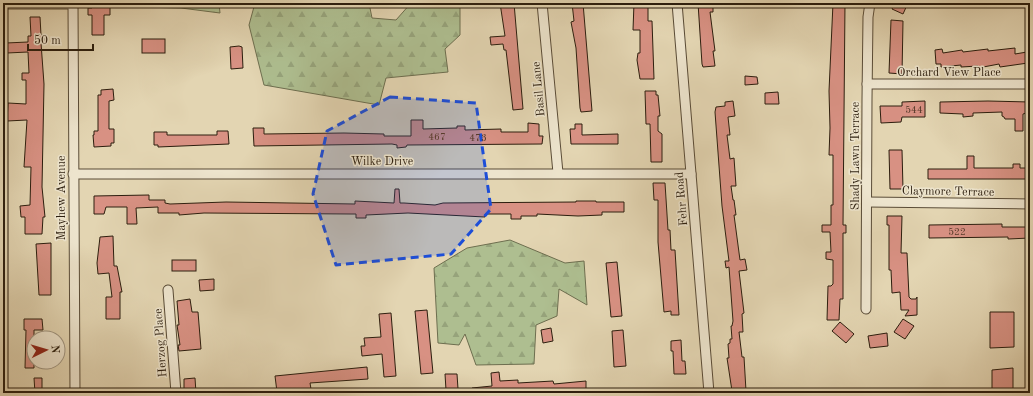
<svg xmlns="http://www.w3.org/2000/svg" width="1033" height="396" font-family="'Old Standard TT',serif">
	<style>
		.forest { fill: url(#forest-firs); stroke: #6d6e4f }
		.building { fill: #d89183; stroke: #2c1e0e }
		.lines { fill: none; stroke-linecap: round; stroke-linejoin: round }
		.street-casing { stroke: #5a4c37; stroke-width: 11 }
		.street { stroke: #ede4cd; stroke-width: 9 }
		.marked { fill: #1d4ed8; fill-opacity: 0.2; stroke: #1d4ed8; stroke-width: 3; stroke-dasharray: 8 5; stroke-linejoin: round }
		.labels { text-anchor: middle; stroke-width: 3; stroke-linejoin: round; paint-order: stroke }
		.number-label { font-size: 10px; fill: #573b2b }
		.street-label { font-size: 12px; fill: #2c1e0e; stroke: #ede4cd }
	</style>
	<defs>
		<pattern id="forest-firs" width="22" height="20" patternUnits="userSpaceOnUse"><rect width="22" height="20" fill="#aebe90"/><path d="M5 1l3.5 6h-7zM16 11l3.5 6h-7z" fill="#96a37b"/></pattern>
	</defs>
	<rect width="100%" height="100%" fill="#e3d5b2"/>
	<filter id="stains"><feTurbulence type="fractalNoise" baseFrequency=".005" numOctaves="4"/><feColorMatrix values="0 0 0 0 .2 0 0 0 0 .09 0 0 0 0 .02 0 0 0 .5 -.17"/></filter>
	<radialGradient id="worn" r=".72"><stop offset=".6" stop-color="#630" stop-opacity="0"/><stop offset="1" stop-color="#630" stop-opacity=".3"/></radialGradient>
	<!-- forest -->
	<g class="forest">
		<polygon points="138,3 219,3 220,13 181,8 138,7"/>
		<polygon points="255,3 369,3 372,18 396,20 411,3 460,3 460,35 445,49 448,72 386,78 379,105 264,85 249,25"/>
		<polygon points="510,240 565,263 584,261 587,305 559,289 557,316 536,325 534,364 476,365 465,334 459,345 438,343 434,268 467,248"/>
	</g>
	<!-- building -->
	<g class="building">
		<polygon points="92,3 110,4 110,15 104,15 104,35 92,35 92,15 88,15 88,8 92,8"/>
		<polygon points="500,3 514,3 523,109 513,110 506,50 504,50 503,44 491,45 490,37 505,36"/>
		<polygon points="572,3 583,3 592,111 581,112 580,108 576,48 571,22 574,21"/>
		<polygon points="634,3 648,3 648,21 652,21 654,79 640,79 637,60 638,53 640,53 640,30 633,30"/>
		<polygon points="698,3 713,3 713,12 710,12 715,51 713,51 715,66 703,67 702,64"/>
		<polygon points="833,3 845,3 843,225 846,225 846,233 843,233 843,299 840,299 839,320 827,320 828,286 831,286 833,284 833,260 826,259 826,252 831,252 830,232 822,232 822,225 831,225 831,205 833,205 833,155 829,155 830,128 829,91"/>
		<polygon points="895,3 908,3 903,14 892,9"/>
		<polygon points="30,17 40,17 41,35 44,35 45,43 41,43 44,84 42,187 45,217 43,217 42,234 25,234 25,217 21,217 20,206 30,205 31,167 24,167 27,120 7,121 8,103 26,104 26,80 22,80 22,73 29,73 28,52 7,53 6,43 28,42 28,36 31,36"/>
		<polygon points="891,20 903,21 902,74 889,73"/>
		<rect x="142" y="39" width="23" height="14"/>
		<polygon points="239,46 242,47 243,68 231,69 230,47"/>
		<polygon points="1015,48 1015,54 1027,52 1028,63 1000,67 999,64 978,68 978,66 961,67 961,65 941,67 941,64 936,64 935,50 942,49 943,53 962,50 963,52 988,49 988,51"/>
		<polygon points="745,76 757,77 758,84 745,85"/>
		<polygon points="113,89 114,100 109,101 109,129 114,129 114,143 111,143 111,146 94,147 93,135 94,135 94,131 98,131 98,95 101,95 101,90"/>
		<polygon points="645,91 656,91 656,95 658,95 660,116 658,116 658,131 662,134 662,162 651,162 650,124 646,124"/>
		<polygon points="778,92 779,104 765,104 765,93"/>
		<polygon points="733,101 735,116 728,117 730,135 727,135 730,159 734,158 736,186 731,186 733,200 734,200 736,215 734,215 740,260 745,259 747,270 739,271 744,313 742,314 743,332 739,332 742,357 744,357 746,391 737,392 732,391 727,358 729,358 728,344 730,343 730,339 732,339 731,326 732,326 733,321 729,267 726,268 725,261 729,261 722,206 715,112 716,107 725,106 725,102"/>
		<polygon points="925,101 925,117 902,117 901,122 881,123 880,106 902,106 902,102"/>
		<polygon points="988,101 1030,102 1030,112 1023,114 1023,131 1015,131 1015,119 1005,119 1004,117 1002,116 1002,112 973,113 973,116 963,117 963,114 940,113 940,102"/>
		<polygon points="411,120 423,120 423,129 457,128 457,126 465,126 465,130 501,129 501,132 528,132 528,123 539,124 539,136 543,136 542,144 407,145 406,147 397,148 397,145 392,144 254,146 253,128 264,128 264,134 344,133 384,134 384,136 411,136"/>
		<polygon points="575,124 582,124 582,135 618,134 618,144 571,144 570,129 575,129"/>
		<polygon points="217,131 228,131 229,144 158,147 158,145 154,145 154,132 167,132 167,135 217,135"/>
		<polygon points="889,150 902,150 903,189 890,189"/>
		<polygon points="967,156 974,156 974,168 1013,168 1013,164 1020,164 1020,168 1030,168 1030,179 928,179 928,169 967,169"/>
		<polygon points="653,183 665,183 668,230 670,230 671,250 675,250 679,315 671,315 671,311 664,312 658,242 658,200 654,200"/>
		<polygon points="395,189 399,189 400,203 404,203 435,205 443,203 576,202 576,201 596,201 596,202 624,202 624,212 602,212 602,215 578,216 537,214 537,216 521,216 521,219 511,219 511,214 485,214 485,217 408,213 366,215 366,218 356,218 356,214 351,214 204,213 179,215 179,213 158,213 158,207 136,208 137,224 127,224 127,207 106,207 104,214 94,214 94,196 149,195 149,200 165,200 165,203 170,204 226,202 355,204 355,201 394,203"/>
		<polygon points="887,216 902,216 901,253 907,253 909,297 911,299 916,299 917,297 917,315 905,316 909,310 901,310 900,292 892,293 891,270 889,270 889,225 887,225"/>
		<polygon points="1002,224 1002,227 1030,227 1030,238 1008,239 1008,237 929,238 929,225"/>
		<polygon points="113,236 114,266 117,266 122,292 120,292 120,319 106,319 106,297 112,297 109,273 98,274 97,263 100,237"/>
		<polygon points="51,243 51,295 39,295 36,244"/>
		<rect x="172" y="260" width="24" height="11"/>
		<polygon points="617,262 622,316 611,317 606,263"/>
		<polygon points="214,279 214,290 200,291 199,280"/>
		<polygon points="190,299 192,312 198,312 201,349 179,351 178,345 180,345 177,325 179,325 177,301"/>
		<polygon points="427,310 433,373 421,374 415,311"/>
		<polygon points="990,312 1014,312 1014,347 990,348"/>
		<polygon points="391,313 396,376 384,377 382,354 362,356 361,346 365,346 364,338 381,337 379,314"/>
		<polygon points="24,319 42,319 43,330 34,330 34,368 25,368 26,330 24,330"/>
		<polygon points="903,319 914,326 905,339 894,332"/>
		<polygon points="840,322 854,334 846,343 832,331"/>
		<polygon points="551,328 553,341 543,343 541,330"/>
		<polygon points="623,330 626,366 614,367 612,331"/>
		<polygon points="887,333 888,346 870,348 868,336"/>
		<polygon points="681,340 682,361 685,361 686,374 674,374 673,351 671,351 671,341"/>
		<polygon points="367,367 368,379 310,383 311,389 277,392 275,376"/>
		<polygon points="1013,368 1013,393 992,393 992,370"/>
		<polygon points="499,372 500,381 518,380 518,383 553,381 554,384 586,381 586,393 472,393 472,388 492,386 491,373"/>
		<polygon points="445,374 457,374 458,389 446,390"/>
		<polygon points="34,378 42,378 42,393 35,393"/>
		<polygon points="195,378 196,393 184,393 184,379"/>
	</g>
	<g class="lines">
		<!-- street casing -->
		<g class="street-casing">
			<g id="street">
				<polyline points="73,3 75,393"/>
				<polyline points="542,3 558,173"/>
				<polyline points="677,3 709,393"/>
				<polyline points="3,4 73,4"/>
				<polyline points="867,84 1030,84"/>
				<polyline points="73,174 691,174"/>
				<polyline points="867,202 1030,204"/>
				<polyline points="168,290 176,393"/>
				<polyline points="866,309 867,99 868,17 870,3"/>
			</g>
		</g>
		<!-- street -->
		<use href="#street" class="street"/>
	</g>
	<!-- marked area -->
	<path class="marked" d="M390,97l86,6 15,106 -40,45 -115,11 -23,-71 14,-63z"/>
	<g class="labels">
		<!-- number labels -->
		<g class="number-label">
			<text x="914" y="113">544</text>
			<text x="437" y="140">467</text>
			<text x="478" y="141">473</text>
			<text x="957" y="235">522</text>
		</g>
		<!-- street labels -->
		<g class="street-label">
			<text x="949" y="76">Orchard View Place</text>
			<text transform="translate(538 89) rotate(-95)" y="4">Basil Lane</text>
			<text transform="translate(855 156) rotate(-90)" y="4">Shady Lawn Terrace</text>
			<text x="382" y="165">Wilke Drive</text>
			<text transform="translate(948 191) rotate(1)" y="4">Claymore Terrace</text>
			<text transform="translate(61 198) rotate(-90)" y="4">Mayhew Avenue</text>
			<text transform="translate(681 199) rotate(-95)" y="4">Fehr Road</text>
			<text transform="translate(160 343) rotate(-94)" y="4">Herzog Place</text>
		</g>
	</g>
	<!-- margin -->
	<rect width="1033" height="396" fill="none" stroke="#e3d5b2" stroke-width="16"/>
	<rect x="4" y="4" width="1025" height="388" fill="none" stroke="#2c1e0e" stroke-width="2"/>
	<rect x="8" y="8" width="1017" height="380" fill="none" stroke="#2c1e0e"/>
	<!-- north arrow -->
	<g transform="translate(46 350) rotate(85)"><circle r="19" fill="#ede4cd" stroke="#a09581"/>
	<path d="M0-3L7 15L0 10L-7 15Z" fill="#8f2418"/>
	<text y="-6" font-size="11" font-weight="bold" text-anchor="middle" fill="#2c1e0e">N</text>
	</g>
	<!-- scale -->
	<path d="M28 44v6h65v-6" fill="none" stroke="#2c1e0e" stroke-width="2"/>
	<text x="34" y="44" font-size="12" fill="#2c1e0e" stroke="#ede4cd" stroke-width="3" paint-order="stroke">50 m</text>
	<rect width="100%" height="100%" filter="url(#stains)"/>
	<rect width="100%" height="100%" fill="url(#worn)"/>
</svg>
